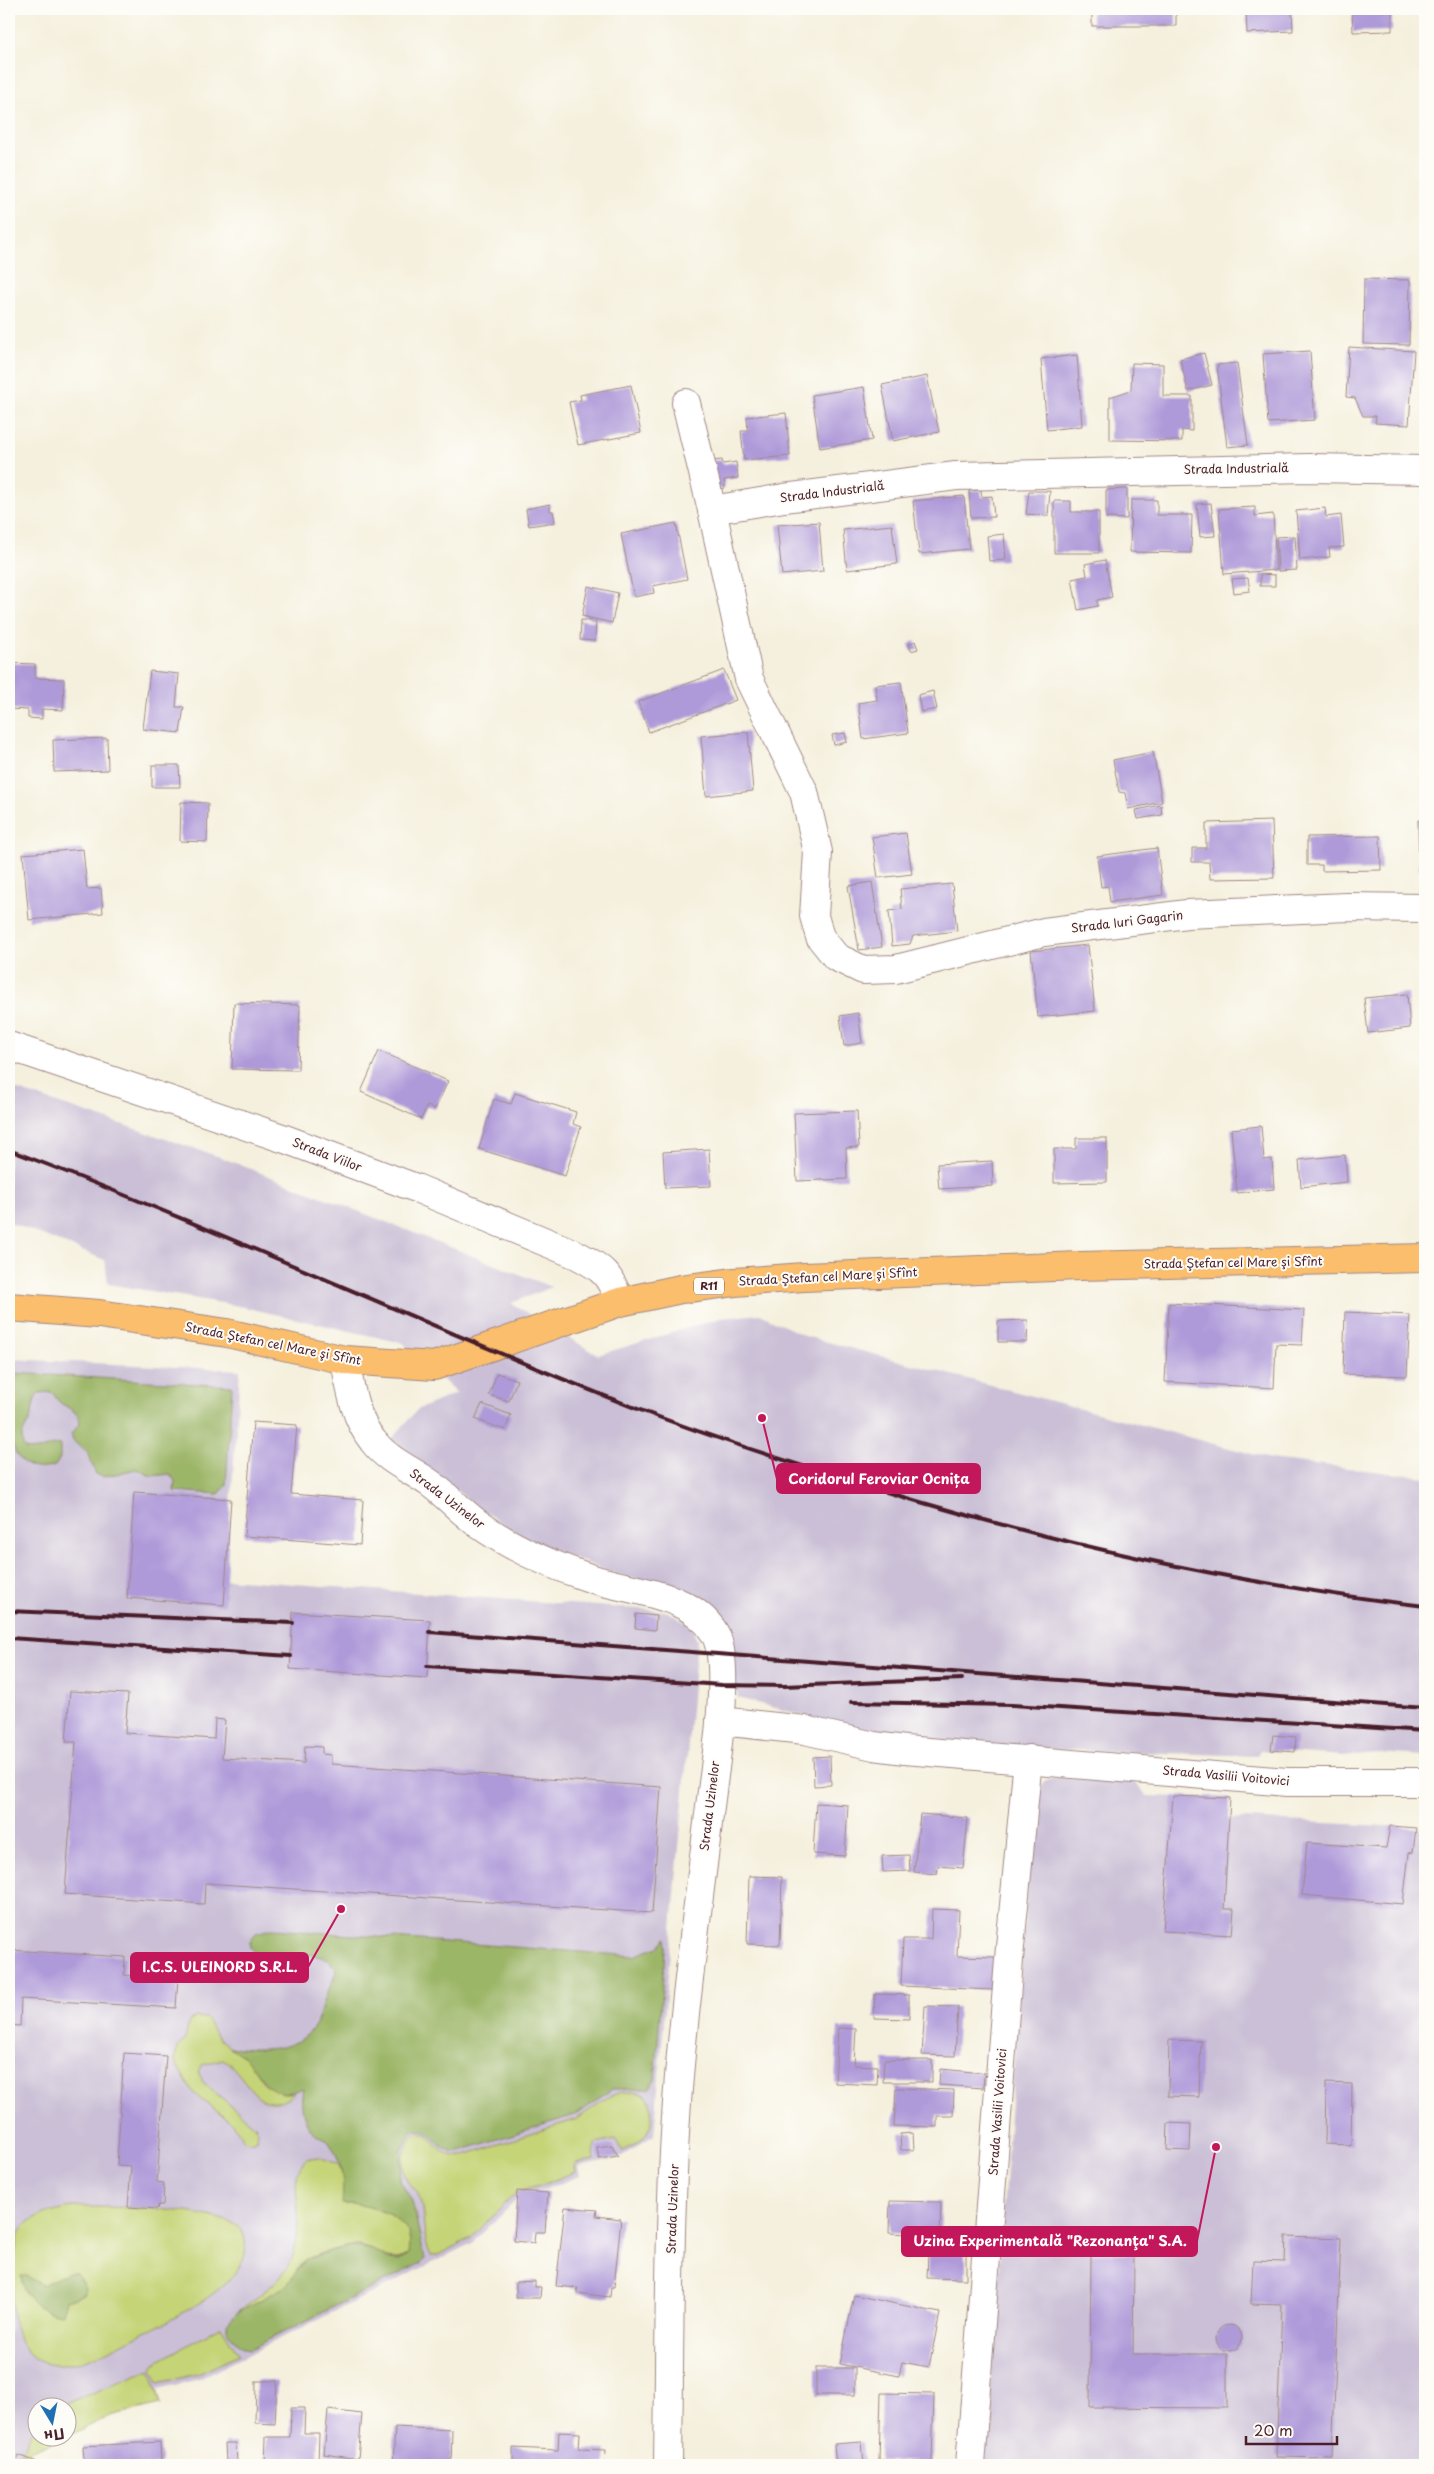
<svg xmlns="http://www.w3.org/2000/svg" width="1434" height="2474" font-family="'Playpen Sans',sans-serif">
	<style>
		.industrial { fill: #cabfd6 }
		.green { fill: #c5d477; stroke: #887a51 }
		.forest { fill: #9cb668; stroke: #736a4a }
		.building { fill: #af9ad9 }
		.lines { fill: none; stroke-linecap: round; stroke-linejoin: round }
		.minor-casing { stroke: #a08884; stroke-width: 30 }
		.major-casing { stroke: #a08884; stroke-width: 30 }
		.minor { stroke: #fff; stroke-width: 28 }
		.major { stroke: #fabe6d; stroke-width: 28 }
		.rail { stroke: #4a1f2b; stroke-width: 4 }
		.labels { text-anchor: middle; stroke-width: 4; stroke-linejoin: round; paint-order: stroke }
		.shield { fill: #fdfcf7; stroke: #806168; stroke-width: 1 }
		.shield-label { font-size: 11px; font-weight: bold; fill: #4a1f2b }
		.street-label { font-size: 12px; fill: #4a1f2b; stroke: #fdfcf7 }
		.leader { fill: none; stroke: #c2185b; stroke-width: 2 }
		.callout-dot { fill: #c2185b; stroke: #fdfcf7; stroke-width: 2 }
		.callout { fill: #c2185b; stroke: #c2185b; stroke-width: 2 }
		.callout-label { font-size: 14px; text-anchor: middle; font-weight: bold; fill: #fff }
	</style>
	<rect width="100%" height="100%" fill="#fdfcf7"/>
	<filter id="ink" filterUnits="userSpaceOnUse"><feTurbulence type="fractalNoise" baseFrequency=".02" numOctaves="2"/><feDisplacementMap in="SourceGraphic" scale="10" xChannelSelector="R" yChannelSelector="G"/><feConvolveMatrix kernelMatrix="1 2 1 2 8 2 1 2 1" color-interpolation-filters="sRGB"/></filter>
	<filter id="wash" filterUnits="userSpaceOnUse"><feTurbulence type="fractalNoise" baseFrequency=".0096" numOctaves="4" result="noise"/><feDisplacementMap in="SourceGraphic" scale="20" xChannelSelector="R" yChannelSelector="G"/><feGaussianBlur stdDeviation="1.12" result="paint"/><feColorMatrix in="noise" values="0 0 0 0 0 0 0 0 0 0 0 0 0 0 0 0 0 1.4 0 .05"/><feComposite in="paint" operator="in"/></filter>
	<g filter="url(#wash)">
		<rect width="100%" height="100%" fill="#f5f0dd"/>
		<!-- industrial -->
		<g class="industrial">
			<polygon points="9,1087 220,1157 552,1287 511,1303 598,1355 721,1318 760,1314 805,1336 1271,1459 1425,1477 1425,1756 1377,1753 1343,1756 1260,1750 1257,1756 1042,1749 831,1731 798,1714 738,1698 727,1634 717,1610 699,1598 604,1570 522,1537 475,1505 391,1440 417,1410 457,1393 403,1343 234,1305 108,1284 105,1260 9,1222"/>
			<polygon points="9,1359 240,1370 226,1579 666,1611 691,1626 697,1641 654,2135 619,2158 578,2166 580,2176 541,2191 523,2194 472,2243 199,2379 158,2389 161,2404 110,2416 68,2436 68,2406 38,2406 38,2436 65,2437 20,2454 42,2465 9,2465"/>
			<polygon points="1058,1777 1127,1779 1136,1784 1147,1796 1230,1798 1229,1818 1425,1828 1425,2465 984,2465 1034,1796 1044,1782"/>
		</g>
		<!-- green -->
		<g class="green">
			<path d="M196,2017l10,1 11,19 30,22 18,26 18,8h11c-36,29 -47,-19 -71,-34l-21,6 -3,8 4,9 52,44 3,6 -1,7 -6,3 -8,-2 -12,-19 -32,-23 -9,-10 -15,-26 1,-8 3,-8 6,-6 4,-18z"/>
			<path d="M622,2092c7,0 17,0 23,3 9,5 8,34 1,41 -5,6 -16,10 -23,15l-8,-11 -20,4 -1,16 -18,3 -2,3 1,6 -35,14 -23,6 -46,46 -35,18h-5c-10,-20 -5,-42 -13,-62 -2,-5 -7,-8 -10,-12 -10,-15 -4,-35 6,-48 23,-4 23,26 48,22l115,-37 31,-22z"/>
			<path d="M318,2157l21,7 5,19 -1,21c20,-1 48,7 62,23 6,7 5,19 4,28 -25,13 -34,-11 -57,-9 -9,1 -41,9 -48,15 -7,6 -10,18 -18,25 -10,10 -36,19 -50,27 17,-13 37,-26 50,-43 11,-13 13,-46 12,-64 -2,-19 -5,-31 8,-47z"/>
			<path d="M72,2207c42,0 135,-1 169,21 5,11 7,25 0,36 -16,30 -71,57 -102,71 -25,12 -57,32 -85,30 -48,-4 -45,-73 -40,-105 1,-8 2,-16 4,-23 6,-20 36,-27 54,-30z"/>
			<polygon points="221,2326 239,2355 198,2374 158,2383 152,2368 154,2364"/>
			<polygon points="150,2369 161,2404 110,2416 68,2436 68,2406 61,2406"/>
			<polygon points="37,2424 38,2436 65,2437 19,2455"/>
		</g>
		<!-- forest -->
		<g class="forest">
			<path d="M14,1373l218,13 -6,100 -7,8 -45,-3 1,-10 -5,-7 -19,2 -15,-7 -33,8 -7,-3 -9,-22 -14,-11 -2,-7 9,-11c-1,-11 -10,-14 -18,-19 -4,-2 -7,-9 -11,-12l-12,1c-7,7 -5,17 -9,26 -5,11 -12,18 -5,30 18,5 23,-6 35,-4v13l-5,8c-55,16 -46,-55 -46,-91z"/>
			<path d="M271,1929l363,27 24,-9 8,-9 -11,141 -6,10h-37l-34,25 -122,38c-18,-1 -23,-26 -44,-21l-10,19 -2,31 12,20 13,58 -4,4 -171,86c-12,-1 -17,-11 -23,-20v-5l9,-11 50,-27 19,-26 23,-8 24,-6 21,4 15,9 11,1 10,-5c1,-9 2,-21 -4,-28 -14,-16 -42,-24 -63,-23 2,-20 1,-44 -13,-61 -3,-3 -9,-5 -13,-8 -14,-14 -16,-29 -13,-47 -30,14 -39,-7 -55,-27 -5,-6 -13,-10 -19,-14 29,3 69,7 87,-23 3,-6 5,-15 7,-22 5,-12 11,-20 13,-33l-8,-10c-7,-2 -14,-4 -20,-5 -21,-1 -41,11 -58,-6v-6l6,-9z"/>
			<path d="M68,2273h8l9,15v6l-19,6 -4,14c-21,-2 -40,-16 -41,-38h6l15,9z"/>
		</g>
		<g id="blocks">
			<!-- building -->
			<g class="building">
				<rect x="1092" y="9" width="84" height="17"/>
				<polygon points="1246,9 1292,9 1293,31 1247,33"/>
				<polygon points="1352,9 1392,9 1392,31 1353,32"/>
				<polygon points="1364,279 1410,280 1409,345 1363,344"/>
				<polygon points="1349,347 1414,351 1409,425 1375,423 1376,416 1363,416 1355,398 1346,397"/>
				<polygon points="1310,351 1315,420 1268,423 1263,354"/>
				<polygon points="1204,353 1212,385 1188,391 1180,359"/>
				<polygon points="1077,355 1082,426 1047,430 1041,359"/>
				<polygon points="1132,363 1163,364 1163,396 1192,396 1192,431 1182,430 1182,441 1110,440 1110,397 1131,390"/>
				<polygon points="1237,363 1248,445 1227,447 1217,365"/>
				<polygon points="927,376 939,432 893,441 882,385"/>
				<polygon points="631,385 641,433 578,445 569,402 581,400 580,395"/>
				<polygon points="864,387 872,440 820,448 812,395"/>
				<polygon points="786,413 790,456 744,460 741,431 748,431 747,417"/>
				<polygon points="722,460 723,464 736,462 738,478 724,480 725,488 716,490 712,461"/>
				<polygon points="1127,489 1127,519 1106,518 1106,490"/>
				<polygon points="981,490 982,497 992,496 994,517 971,518 969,491"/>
				<polygon points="1029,491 1050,491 1048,516 1026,514"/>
				<polygon points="964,496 969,549 919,554 913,501"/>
				<polygon points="1131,500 1157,500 1157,515 1192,515 1191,553 1130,552"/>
				<polygon points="1054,501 1071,501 1071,512 1099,512 1099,553 1054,553"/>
				<polygon points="1211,503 1215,536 1200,537 1197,504"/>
				<polygon points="550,504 550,511 553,511 555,522 529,526 526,509"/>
				<polygon points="1255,507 1255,516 1273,514 1276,570 1224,574 1219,509"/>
				<polygon points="1325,508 1326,517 1341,515 1344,547 1329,548 1330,557 1300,560 1296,511"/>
				<polygon points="819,522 823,571 782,575 777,525"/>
				<polygon points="676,523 687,579 653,586 654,593 634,597 621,534"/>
				<polygon points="892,525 897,564 847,570 843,530"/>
				<polygon points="1004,534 1006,560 989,561 987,536"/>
				<polygon points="1295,536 1297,570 1278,571 1276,537"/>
				<polygon points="1105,560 1112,597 1097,600 1098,606 1078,610 1072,579 1087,576 1085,564"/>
				<polygon points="1260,574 1275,575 1275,586 1260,586"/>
				<polygon points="1248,578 1250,591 1234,593 1232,579"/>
				<polygon points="588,586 618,593 612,623 582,616"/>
				<polygon points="581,620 596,621 595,641 580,640"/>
				<polygon points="915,641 918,649 911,651 909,644"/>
				<polygon points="10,663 35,664 35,678 64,679 63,710 42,709 42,719 28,718 28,710 9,709"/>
				<polygon points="724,670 736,700 649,732 638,702"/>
				<polygon points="150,671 179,674 176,707 184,707 180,733 143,729"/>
				<polygon points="901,682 908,733 863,739 858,703 877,700 875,685"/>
				<polygon points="933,691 937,709 921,712 918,695"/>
				<polygon points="748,732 753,791 706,796 701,736"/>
				<polygon points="845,733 847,742 834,745 832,735"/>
				<polygon points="107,738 108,770 54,772 53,740"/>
				<polygon points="1153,752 1162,802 1128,809 1125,793 1119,792 1113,760"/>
				<polygon points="152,765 179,765 180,787 152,787"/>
				<polygon points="181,802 208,803 207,842 180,841"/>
				<polygon points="1161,805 1162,815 1138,819 1136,810"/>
				<polygon points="1418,820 1425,820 1425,869 1419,869"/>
				<polygon points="1272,821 1274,878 1210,879 1209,862 1192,862 1192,848 1206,848 1206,823"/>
				<polygon points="906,833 912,874 878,878 872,837"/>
				<polygon points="1380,836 1381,870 1322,871 1322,865 1307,865 1307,837"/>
				<polygon points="1157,848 1163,895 1110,902 1108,886 1101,887 1097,856"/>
				<polygon points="83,849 87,889 101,888 103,913 29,920 23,854"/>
				<polygon points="872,882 882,947 859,950 848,886"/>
				<polygon points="952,884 957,931 913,936 910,944 892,946 889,911 902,909 900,889"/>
				<polygon points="1088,945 1095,1011 1038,1017 1031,951"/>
				<polygon points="1407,994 1410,1028 1368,1033 1364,998"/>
				<polygon points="234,1003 300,1005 298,1070 232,1069"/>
				<polygon points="858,1013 862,1043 844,1046 840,1016"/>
				<polygon points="379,1051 448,1081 435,1109 427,1106 421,1119 361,1092"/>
				<polygon points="515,1093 576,1112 573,1124 581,1127 565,1176 479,1149 494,1099 511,1104"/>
				<polygon points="857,1111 859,1147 846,1148 847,1179 797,1181 794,1113"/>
				<polygon points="1261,1126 1264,1160 1272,1159 1274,1189 1237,1193 1231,1129"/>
				<polygon points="1076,1138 1107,1138 1107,1182 1054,1183 1054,1149 1076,1149"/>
				<polygon points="709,1149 711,1186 665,1188 663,1152"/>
				<polygon points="1345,1155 1347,1182 1301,1187 1299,1160"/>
				<polygon points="992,1161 993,1186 939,1189 937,1164"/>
				<polygon points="1169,1303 1304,1310 1302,1345 1276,1344 1274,1388 1165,1382"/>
				<polygon points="1345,1312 1410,1315 1407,1376 1343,1374"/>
				<polygon points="1028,1320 1027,1342 998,1342 998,1321"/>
				<polygon points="497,1373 517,1380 509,1401 489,1395"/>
				<polygon points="482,1404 511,1415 505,1430 475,1419"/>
				<polygon points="253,1422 297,1425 291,1494 363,1500 360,1545 244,1536"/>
				<polygon points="134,1492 231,1499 224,1605 127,1598"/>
				<polygon points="293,1612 430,1620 427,1678 290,1669"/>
				<polygon points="636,1614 656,1616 655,1630 635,1628"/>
				<polygon points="70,1691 128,1694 125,1733 214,1739 215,1719 225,1720 222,1758 304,1763 305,1746 322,1747 322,1754 331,1755 331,1764 661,1787 652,1913 205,1883 204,1904 65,1894 76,1742 66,1742"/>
				<polygon points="1273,1735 1296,1737 1295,1752 1271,1750"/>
				<polygon points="830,1756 831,1785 814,1786 813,1757"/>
				<polygon points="1173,1796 1230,1798 1224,1909 1234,1909 1232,1935 1163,1931"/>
				<polygon points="816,1803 848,1805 845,1856 813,1854"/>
				<polygon points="920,1814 968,1818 963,1868 938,1866 937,1874 914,1872"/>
				<polygon points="1390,1826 1416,1828 1413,1852 1409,1853 1403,1904 1302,1895 1307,1843 1386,1848"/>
				<polygon points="909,1855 910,1871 883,1872 882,1856"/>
				<polygon points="749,1876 782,1877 780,1945 747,1944"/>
				<polygon points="932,1909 959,1910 957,1956 995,1957 993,1990 901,1986 903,1939 931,1939"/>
				<polygon points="9,1950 125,1957 124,1975 178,1978 176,2008 21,1999 20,2026 9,2025"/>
				<polygon points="875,1994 909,1995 909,2019 874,2018"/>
				<polygon points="925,2006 958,2007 955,2056 922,2055"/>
				<polygon points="838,2028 856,2029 854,2065 878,2066 877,2085 835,2083"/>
				<polygon points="1169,2040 1201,2041 1199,2097 1168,2096"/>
				<polygon points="124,2053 166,2056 157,2182 164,2183 163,2205 158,2205 157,2209 128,2207 131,2166 117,2165"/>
				<polygon points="884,2060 932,2060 932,2082 883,2082"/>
				<polygon points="940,2069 984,2073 983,2088 939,2085"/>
				<polygon points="1326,2083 1352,2084 1351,2145 1325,2144"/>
				<polygon points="896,2088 954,2090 953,2116 937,2116 937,2127 894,2126"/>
				<polygon points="1168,2123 1191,2124 1190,2151 1167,2150"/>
				<polygon points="913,2133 914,2150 901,2150 900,2134"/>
				<polygon points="612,2145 618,2156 599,2159 597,2147"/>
				<polygon points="517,2191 548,2193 545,2232 535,2232 534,2243 514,2241"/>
				<polygon points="890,2201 941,2202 940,2246 909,2245 907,2234 889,2233"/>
				<polygon points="565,2207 597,2210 596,2216 621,2219 614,2287 611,2287 610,2297 577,2293 578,2288 556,2286"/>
				<polygon points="1286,2236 1341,2238 1332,2458 1276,2457 1282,2305 1251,2304 1253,2261 1285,2262"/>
				<polygon points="928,2253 966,2253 966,2279 927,2278"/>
				<polygon points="1091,2254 1134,2254 1133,2354 1227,2354 1227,2408 1090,2407"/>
				<polygon points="535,2281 535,2287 541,2287 540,2298 516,2298 516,2282"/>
				<polygon points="854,2295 940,2313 929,2367 902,2362 899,2376 840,2364"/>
				<circle cx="1229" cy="2338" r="13"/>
				<rect x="816" y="2368" width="39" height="27"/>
				<polygon points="256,2381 277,2381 275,2424 255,2423"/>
				<polygon points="881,2393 934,2394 932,2462 879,2461"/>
				<polygon points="291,2408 305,2408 304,2433 319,2433 318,2465 265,2465 266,2437 290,2437"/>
				<polygon points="328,2410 362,2414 358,2459 324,2454"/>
				<polygon points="395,2427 452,2430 451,2465 393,2465"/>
				<polygon points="559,2432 580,2433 579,2449 606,2450 605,2465 513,2465 513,2448 558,2450"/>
				<polygon points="160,2442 161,2465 98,2465 98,2461 84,2462 83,2446"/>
				<polygon points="862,2442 864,2465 836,2465 834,2444"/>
				<polygon points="225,2443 236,2443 237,2462 226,2463"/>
				<polygon points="19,2455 44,2465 12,2465"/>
				<polygon points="338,2462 356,2464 356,2465 338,2465"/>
			</g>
		</g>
	</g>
	<g filter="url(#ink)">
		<use href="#blocks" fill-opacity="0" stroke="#a08884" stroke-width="1"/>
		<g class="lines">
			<!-- minor casing -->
			<g class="minor-casing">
				<g id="minor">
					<polyline points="686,403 712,510"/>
					<polyline points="1425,470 1309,468 956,476 784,498 712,510 749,679 804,792 818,852 814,916 820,937 836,957 863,970 896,969 1044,932 1187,914 1347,907 1425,908"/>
					<path d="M9,1046l276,93 131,49 161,67c27,14 32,19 43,47"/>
					<path d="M345,1360c5,28 10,59 28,81 15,20 39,29 58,43 16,12 30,27 46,39 33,24 74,42 113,55 41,14 99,14 124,54 20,32 -2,150 -6,191 -9,77 -20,154 -27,231 -13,136 -11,274 -13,411"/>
					<polyline points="720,1721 805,1730 874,1746 905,1750 1287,1782 1425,1782"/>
					<polyline points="970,2465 1010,1947 1028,1759"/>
				</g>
			</g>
			<!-- major casing -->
			<g class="major-casing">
				<polyline id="major" points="9,1307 99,1314 227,1333 345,1360 434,1366 620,1302 681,1289 735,1282 804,1277 1080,1266 1425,1258"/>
			</g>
			<!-- minor -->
			<use href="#minor" class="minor"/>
			<!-- major -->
			<use href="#major" class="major"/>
			<!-- rail -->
			<g class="rail">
				<path d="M9,1150c216,81 424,180 639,263 77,29 156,54 235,78 179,54 356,94 542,115"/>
				<polyline points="9,1611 293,1623"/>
				<polyline points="429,1632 1425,1708"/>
				<polyline points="9,1638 291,1656"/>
				<polyline points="427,1666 722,1685 784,1686 962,1679"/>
				<polyline points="851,1702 1012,1705 1425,1731"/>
			</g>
		</g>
	</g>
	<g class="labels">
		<!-- shield labels -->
		<rect class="shield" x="694" y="1277.5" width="30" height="17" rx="4"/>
		<g class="shield-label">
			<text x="709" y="1290">R11</text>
		</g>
		<!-- street labels -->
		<g class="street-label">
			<text transform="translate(1236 469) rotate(-1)" y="4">Strada Industrială</text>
			<text transform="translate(832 492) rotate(-7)" y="4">Strada Industrială</text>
			<text transform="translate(1127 922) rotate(-7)" y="4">Strada Iuri Gagarin</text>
			<text transform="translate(327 1155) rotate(21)" y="4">Strada Viilor</text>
			<text transform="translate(1233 1263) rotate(-1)" y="4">Strada Ştefan cel Mare şi Sfînt</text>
			<text transform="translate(828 1277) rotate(-3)" y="4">Strada Ştefan cel Mare şi Sfînt</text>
			<text transform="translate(273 1344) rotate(11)" y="4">Strada Ştefan cel Mare şi Sfînt</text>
			<text transform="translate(447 1499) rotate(37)" y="4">Strada Uzinelor</text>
			<text transform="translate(1226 1776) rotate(5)" y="4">Strada Vasilii Voitovici</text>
			<text transform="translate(710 1806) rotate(-83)" y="4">Strada Uzinelor</text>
			<text transform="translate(998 2112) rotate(-86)" y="4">Strada Vasilii Voitovici</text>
			<text transform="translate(673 2209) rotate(-88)" y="4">Strada Uzinelor</text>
		</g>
	</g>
	<!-- callouts -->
	<path class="leader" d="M762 1418L777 1479M341 1909L308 1967M1216 2147L1197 2241"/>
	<g class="callout-dot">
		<circle cx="762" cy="1418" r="5"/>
		<circle cx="341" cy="1909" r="5"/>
		<circle cx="1216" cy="2147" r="5"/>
	</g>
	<g class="callout">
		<rect x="777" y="1464" width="203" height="29" rx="5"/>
		<rect x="131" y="1953" width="177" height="29" rx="5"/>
		<rect x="902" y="2227" width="295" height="29" rx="5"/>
	</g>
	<g class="callout-label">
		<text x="879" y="1484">Coridorul Feroviar Ocnița</text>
		<text x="220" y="1972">I.C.S. ULEINORD S.R.L.</text>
		<text x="1050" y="2246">Uzina Experimentală "Rezonanţa" S.A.</text>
	</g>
	<!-- margin -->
	<rect width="1434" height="2474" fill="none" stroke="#fdfcf7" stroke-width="30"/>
	<!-- north arrow -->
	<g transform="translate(52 2422) rotate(170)"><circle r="24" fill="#fdfcf7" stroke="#b5a4a5"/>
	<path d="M0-4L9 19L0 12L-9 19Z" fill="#1f6fb2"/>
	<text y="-8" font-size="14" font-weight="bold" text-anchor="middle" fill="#4a1f2b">Пн</text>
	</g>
	<!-- scale -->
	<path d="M1246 2436v8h91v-8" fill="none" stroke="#4a1f2b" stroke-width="2.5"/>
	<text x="1254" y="2436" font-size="15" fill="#4a1f2b" stroke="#fdfcf7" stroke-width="4" paint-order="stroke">20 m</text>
</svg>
